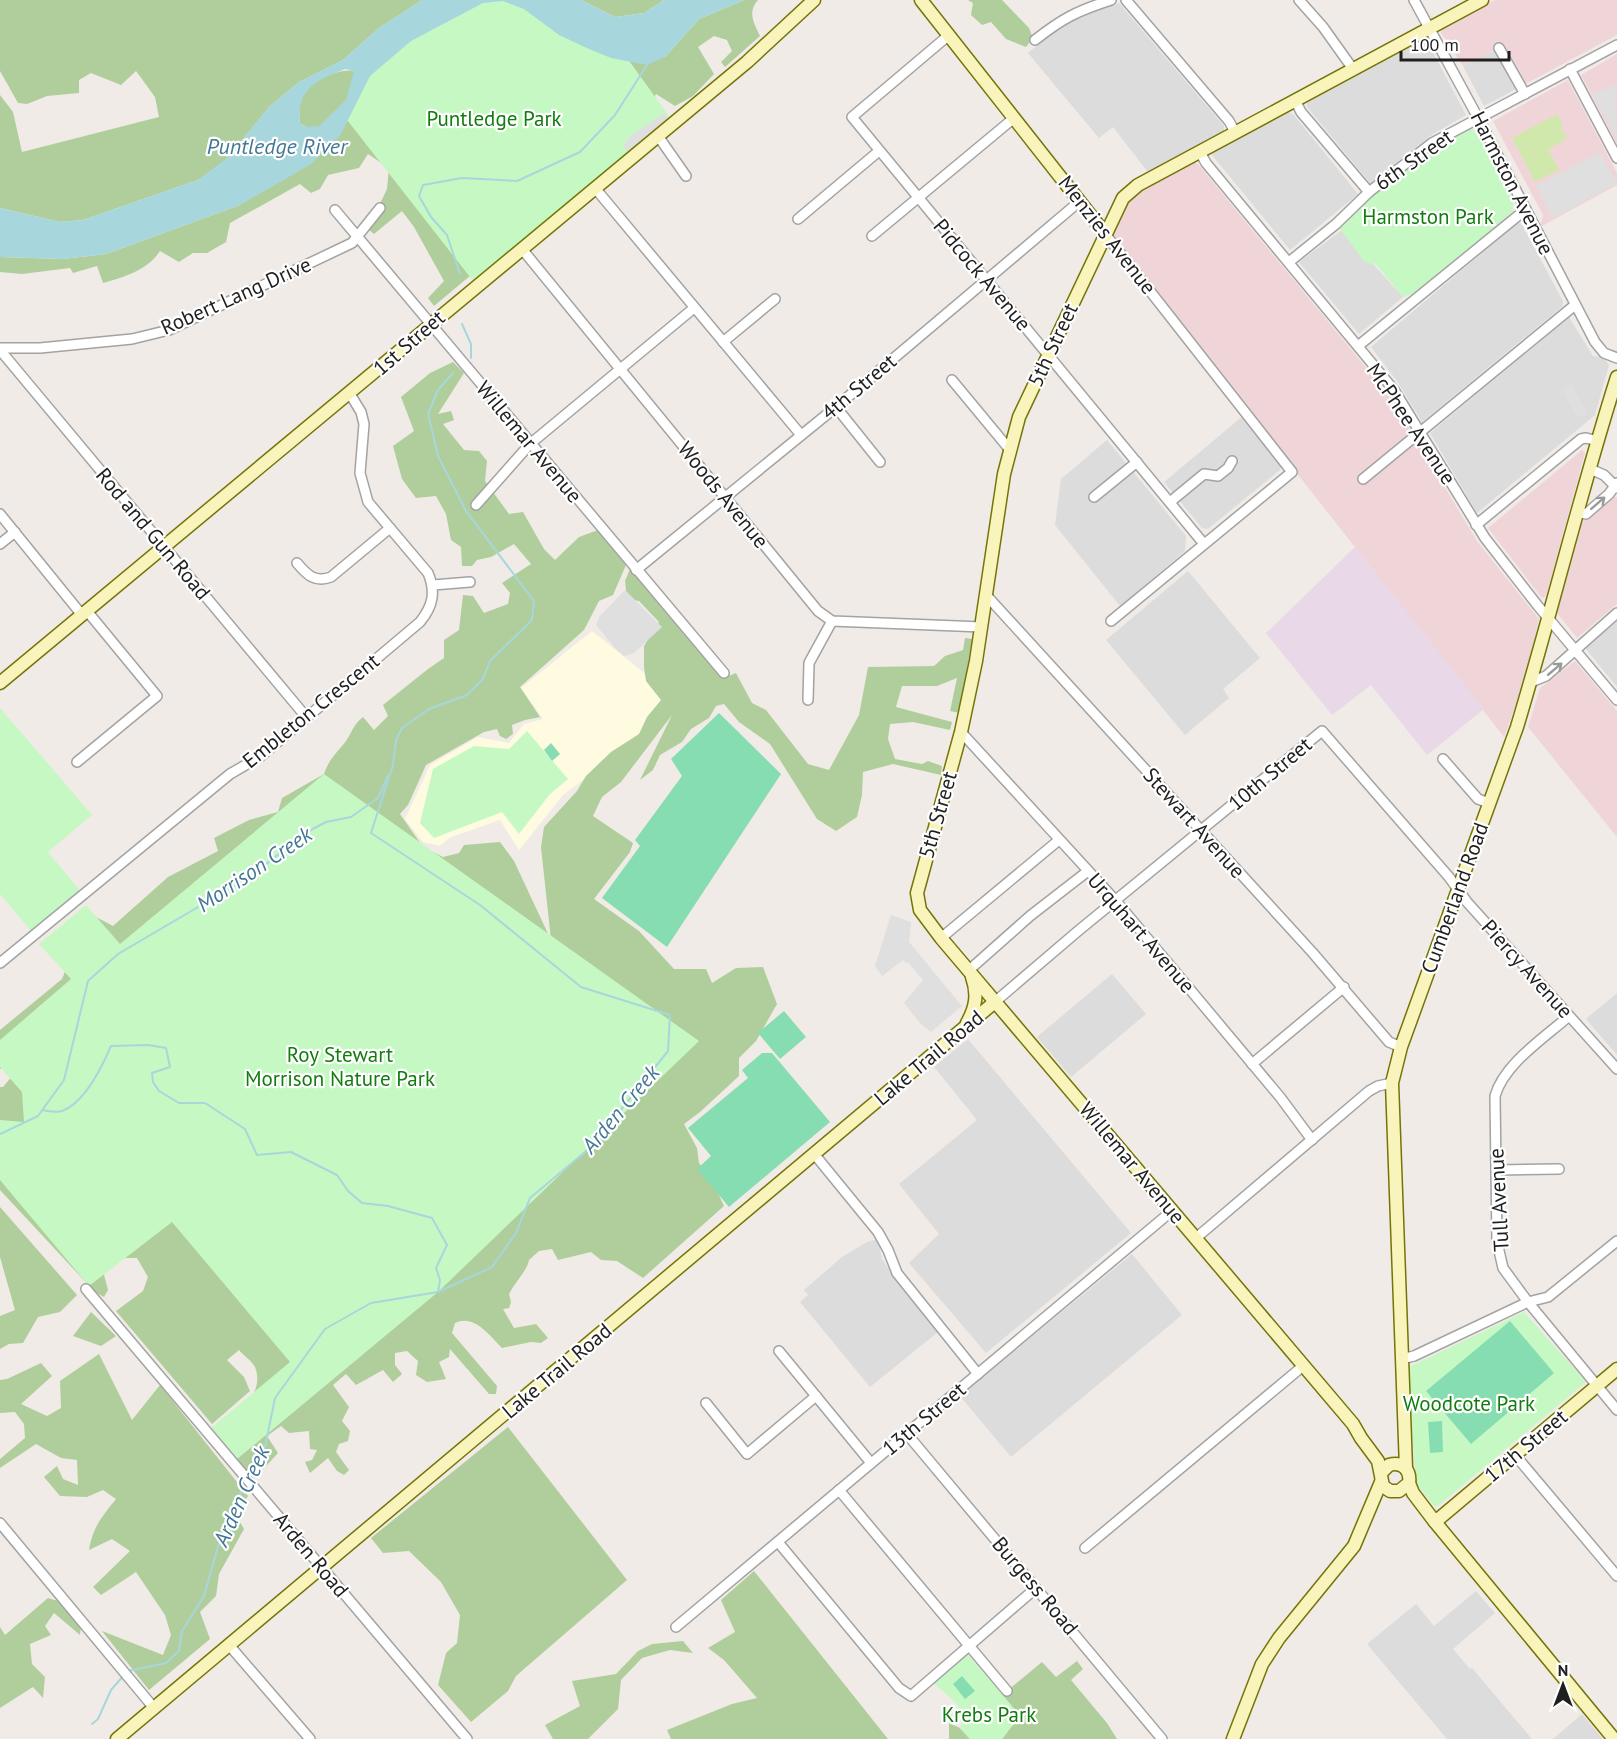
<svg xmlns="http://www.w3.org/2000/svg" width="1617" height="1739" font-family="'PT Sans',sans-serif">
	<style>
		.residential { fill: #dddcdc }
		.commercial { fill: #f0d5d8 }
		.industrial { fill: #e9d8e7 }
		.education { fill: #fefbe0 }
		.grass { fill: #d1e8ad }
		.forest { fill: #b0ce9b }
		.park { fill: #c6f8c4 }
		.pitch { fill: #86ddb1 }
		.parking { fill: #dfdfdf }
		.water { fill: #a7d7dc; fill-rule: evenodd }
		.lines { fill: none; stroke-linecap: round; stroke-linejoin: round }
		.stream { stroke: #a7d7dc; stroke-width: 2 }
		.street-casing { stroke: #a3a3a3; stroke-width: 12 }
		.secondary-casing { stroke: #757407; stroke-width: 15 }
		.street { stroke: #fff; stroke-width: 9 }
		.secondary { stroke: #f8f4bb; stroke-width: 12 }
		.oneway { stroke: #9a9a9a }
		.labels { text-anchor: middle; stroke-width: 4.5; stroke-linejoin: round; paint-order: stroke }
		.park-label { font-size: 21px; fill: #127c0e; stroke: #fff }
		.street-label { font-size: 21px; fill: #1f1f1f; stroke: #fff }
		.water-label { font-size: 22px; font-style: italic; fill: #447796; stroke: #fff }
	</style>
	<rect width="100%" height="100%" fill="#f0ebe6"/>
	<!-- residential -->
	<g class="residential">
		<polygon points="1119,3 1224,126 1224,131 1220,135 1163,167 1161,166 1147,171 1113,127 1099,138 1028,53 1069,19"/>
		<polygon points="1423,38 1428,43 1466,115 1433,134 1370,183 1307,107 1307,101"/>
		<polygon points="1499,48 1520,87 1484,106 1463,66"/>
		<polygon points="1285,111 1293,114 1358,194 1290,250 1212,155 1213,150"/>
		<polygon points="1519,223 1522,225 1563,301 1563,306 1422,422 1397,381 1371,347 1515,225"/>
		<polygon points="1342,230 1403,297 1359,334 1299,262"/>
		<polygon points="1569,317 1593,356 1603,357 1609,365 1595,415 1477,513 1430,433"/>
		<polygon points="1243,416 1281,467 1280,470 1208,529 1202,528 1164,482"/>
		<polygon points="1107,440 1186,536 1185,551 1120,606 1055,525 1061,479"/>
		<polygon points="1188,571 1260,658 1223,689 1229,698 1185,735 1106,640"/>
		<polygon points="1617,621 1617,687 1585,648"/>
		<polygon points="1112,974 1146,1014 1071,1077 1037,1037"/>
		<polygon points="1617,993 1617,1055 1586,1019"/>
		<polygon points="968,1039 1131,1233 986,1353 909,1263 939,1234 899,1184 977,1120 934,1067"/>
		<polygon points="878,1239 882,1259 899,1285 938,1332 870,1387 800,1302 808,1295 804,1290 842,1257 867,1242"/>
		<polygon points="1132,1254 1182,1315 1011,1457 960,1396"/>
		<polygon points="1476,1591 1495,1613 1453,1649 1470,1669 1472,1668 1532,1739 1447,1739 1367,1644 1416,1604 1434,1626"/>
		<polygon points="1582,1714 1603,1739 1553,1739"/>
	</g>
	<!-- commercial -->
	<g class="commercial">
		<polygon points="1495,0 1617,0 1617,35 1520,87 1499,48 1463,66 1441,33 1441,28"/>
		<polygon points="1617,54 1617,144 1581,75"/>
		<polygon points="1568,80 1617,173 1617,185 1540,227 1543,215 1493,121"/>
		<polygon points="1192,162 1198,164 1392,399 1477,541 1539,619 1524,682 1504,737 1113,239 1112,234 1126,202 1137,190"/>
		<polygon points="1582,450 1585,453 1546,596 1542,598 1488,528"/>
		<polygon points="1613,496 1617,498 1617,604 1577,638 1557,613 1582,522 1605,504 1607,499"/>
		<polygon points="1575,661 1617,711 1617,837 1528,727 1540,688"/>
	</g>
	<!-- industrial -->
	<polygon class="industrial" points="1355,547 1484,709 1427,755 1371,685 1332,715 1266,633"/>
	<!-- education -->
	<polygon class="education" points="592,631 643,672 675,711 563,795 519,850 500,820 449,838 440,846 423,842 405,819 430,765 478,737 509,743 524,724 543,719 521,688"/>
	<!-- grass -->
	<polygon class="grass" points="1557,114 1563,126 1561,128 1567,139 1548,149 1559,170 1535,182 1512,138"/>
	<!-- forest -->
	<g class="forest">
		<polygon points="0,0 422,0 379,28 343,60 299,82 269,107 226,160 198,180 83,220 60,222 0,208 0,95 13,112 22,152 159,117 155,97 136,71 121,85 91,73 79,80 79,93 47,96 27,104 18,103 0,71"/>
		<polygon points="581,0 664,0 644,13 615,17"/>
		<path d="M744,0h14c-11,12 -4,23 2,36l-35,31 -4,-5 11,-11 -5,-11 -13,-4 -16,11 16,27 -21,22 -18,10 -19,-12 -10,19 -90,91 -122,102 -6,-8 16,-17 -30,-54 -12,-16 -28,23 -6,-5 19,-40 2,-21 -21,-14 -9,14 -31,7 -8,14 -9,4 -11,-9 -70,39 -4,19 -19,11h-14l-14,9 -19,-11c-12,19 -36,26 -57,32l-6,-17 -24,7 -3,-5 -48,6 -22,-2v-15l63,2 43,-5 134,-49 66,-78 -6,-4c-1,-10 -2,-20 3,-29 8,-13 36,-26 51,-23l311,-14 34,-38z"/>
		<polygon points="968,0 1002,0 1029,28 1033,38 1026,47 1006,39 991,22 982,25 971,15 973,3"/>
		<path d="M453,362l11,11 -26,41 13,-3 3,9 -11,4 21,26 15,1 8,10 -2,20 24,33 14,-2 21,37 11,11 24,-23 19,-7 28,35 -13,30 -14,6 -15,29 -64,57 20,30 -15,3 -13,5 1,9 -7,5 -6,-3 -3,-7 -13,3 -58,33 -18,40 -8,9 23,33 20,10 16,-4 5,-8 36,-3 14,19 37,79 -10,-93 3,-20 33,-36 9,-15 25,-24 28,-18 8,-17 14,-17 -15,-19 -2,-14v-21l15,-24 -20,-21 -12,-2 -2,-18 5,-12 94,109 12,-5 16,30 14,7 42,54 21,6 30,-55 9,-48 66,-1 11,-10 18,-6 2,-12 7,1 -12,74 -10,-2 7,-33 -20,8h-35l-6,21 56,15 -2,8 -37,-8 -23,2 -2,15 7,20 27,5 6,-3 14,5 -1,9 -48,-11 -30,8 -1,23 -5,22 -21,14 -19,-12 -47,-75 -31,-22 -15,-18 -8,2 -7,12 -18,11 -9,13 -22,13 -7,15 -13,10 32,-65 -51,67 -19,15 -9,19 40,27 -3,9 -36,47 45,32 35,38h32l6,14 24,-15 27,-1 14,37 -21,37 -17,17v18l-39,36 -16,12 13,24 2,15 13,17 12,26 -81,72 -26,-17 -16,-1 -10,-8 -33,8 -6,-11 -13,2 -10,9c-2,11 -14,22 -20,34l2,8 -2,6 -6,1 11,19 22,-4 12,14 -7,5 -10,-1 -29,6c-13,-13 -28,-34 -47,-25l-3,10 45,53 -1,8h-7l-39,-45 -1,8 -10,5 7,17 -19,3 -11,-7 2,-14 -11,-10 -12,2v12l7,9 -9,8 -10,-12 -27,15 -10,-11 -13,11 16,22 -7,14 8,10 -2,10 -9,3 -3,8 13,18 -5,5 -7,-4 -9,-13 -18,15 -5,-11 7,-2 5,-10 -7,-1 -1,-18 -20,2 -8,-7 -14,10 11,17 -19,21 -12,-2 -30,-39c18,-17 49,-38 38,-66 -3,-6 -12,-12 -16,-17l-12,10 17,17 6,14 -38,33 -96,-113 27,-20 5,-14 -11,-19h-20l-14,13 5,19 -4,7 -9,-5 -95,-102v-103h3l15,-18 -5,-8 -13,8v-39l62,-51 9,-22 23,-41 19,10 55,-49 50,-26 -4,-13 35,-18 29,-8 4,-14 42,-24c5,-15 12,-20 22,-33 7,-10 6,-15 17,-24l11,13 14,-14 -5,-11 45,-36 16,-11v-18l15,-10 4,-35 10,1 11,17 24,-9 2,-11 -8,-10 29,-19 -17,-20 -23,13 -14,3 -5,6h-10l-1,-19 -10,-7 -5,-26 -10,-18 -20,2 -14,-19 -9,-33 21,-15 -13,-34 29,-24z"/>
		<polygon points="0,1207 77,1295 60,1312 38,1317 23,1343 9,1344 0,1349 0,1316 15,1310 0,1257"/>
		<polygon points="91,1312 116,1336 101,1346 73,1336"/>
		<path d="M99,1354l33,66 28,-35 88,111 -12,19 8,14 -25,45 -3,22 -16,16 10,27 -61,51 -47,-59 61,24 8,-20 -6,-20 -29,-43 -35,23 -8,-8 37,-36 -18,-12 -23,11c4,-24 13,-33 27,-51l-13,-9 -16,7 -27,-1 -16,-19 13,-11 6,13 15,6 -1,-25 -16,-2 -25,-14 -36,24v-9l25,-21 -1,-14 -9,-12 -15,1v-33l7,-1 34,-16 11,13 -31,28 26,12 14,-8 -1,-27z"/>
		<polygon points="508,1427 627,1580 516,1676 508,1691 471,1722 438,1685 446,1653 457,1643 460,1615 441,1582 409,1551 383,1553 371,1538"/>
		<polygon points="754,1571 888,1739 671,1739 667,1730 732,1704 757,1698 724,1660 708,1648 735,1632 721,1600"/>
		<polygon points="48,1598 58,1601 81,1626 80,1635 54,1613 45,1626 51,1635 30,1644 32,1664 45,1677 43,1698 33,1687 0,1708 0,1627 5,1635"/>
		<polygon points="683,1641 693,1653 670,1650 642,1658 621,1680 618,1709 588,1739 553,1739 545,1725 580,1706 572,1681 616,1674 638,1651 652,1644"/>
		<polygon points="1077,1661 1083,1669 1071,1680 1107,1723 1117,1739 1002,1739 1011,1727 1022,1718 1002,1695 1042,1662 1056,1677"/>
		<polygon points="949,1723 960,1728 970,1739 949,1739"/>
	</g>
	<!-- park -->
	<g class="park">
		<polygon points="468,0 523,0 627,58 674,123 477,286 344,116 353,93 379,63"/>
		<polygon points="1470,128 1476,132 1513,202 1513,211 1418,292 1403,297 1375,263 1372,265 1364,261 1340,229 1341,223 1391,181 1441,142"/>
		<polygon points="0,708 92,815 48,852 80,891 32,932 0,894"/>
		<polygon points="527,731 568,779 550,794 519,834 502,812 434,838 420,823 433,769 474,746 509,749"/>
		<polygon points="324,774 699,1041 438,1292 237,1459 211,1428 290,1362 172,1222 89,1286 0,1180 0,1120 24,1122 22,1092 0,1067 0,1040 71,979 39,944 86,905 120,944"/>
		<polygon points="1524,1312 1586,1382 1438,1506 1434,1506 1416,1483 1407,1368"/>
		<polygon points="966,1652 1022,1718 1011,1727 1002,1739 970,1739 960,1728 965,1715 954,1701 929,1679"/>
	</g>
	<!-- pitch -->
	<g class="pitch">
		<polygon points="719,713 781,774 667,947 602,898 640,846 635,840 682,776 671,759"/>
		<polygon points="551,743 560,754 552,761 544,750"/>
		<polygon points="784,1011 806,1037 780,1059 758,1033"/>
		<polygon points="762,1053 772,1053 830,1122 729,1207 697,1169 711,1156 688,1128 748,1078 742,1070"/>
		<polygon points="1510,1321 1554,1373 1471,1444 1426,1391"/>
		<polygon points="1442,1421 1443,1452 1430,1453 1428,1422"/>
		<polygon points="962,1676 975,1691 965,1699 953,1684"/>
	</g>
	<!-- parking -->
	<g class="parking">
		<polygon points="1613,85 1617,92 1615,103 1617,139 1593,95"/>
		<polygon points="664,113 669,120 629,153 623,146 630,136"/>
		<polygon points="1600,152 1617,183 1553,218 1536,186"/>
		<polygon points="1571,383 1588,413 1578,418 1561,389"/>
		<polygon points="625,590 662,627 634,653 624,656 615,648 596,625 599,617"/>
		<polygon points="891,915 911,922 909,942 962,1006 931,1032 920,1023 904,1003 923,980 908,962 906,963 903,960 882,976 875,966"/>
	</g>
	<!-- water -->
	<path class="water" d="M422,0h159l34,17 29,-4 20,-13h80l-45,19 -34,38 -18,8 -36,-7 -22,-9 -30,-14 -35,-26 -21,-8 -20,2 -72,38 -41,35 -29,58 -30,30 -71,41 -134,49 -43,5 -63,-2v-49l60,14 23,-2 115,-40 28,-21 43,-52 30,-25 44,-22 36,-32zM345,69l9,2 -8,29 -27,26 -13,1 -6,-4c-4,-34 17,-43 45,-54z"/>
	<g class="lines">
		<!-- stream -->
		<g class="stream">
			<polyline points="460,274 447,235 431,217 419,196 423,185 462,178 517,181 580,152 615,115 647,65"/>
			<polyline points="462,324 471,344 471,358"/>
			<polyline points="393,765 396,740 402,728 429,709 467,695 483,679 490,661 532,620 534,601 466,511 438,456 428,414 438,390 453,373"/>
			<path d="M42,1110c6,1 14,3 20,1 22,-8 40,-44 49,-65l37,-1 18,3 4,19 -18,6 1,9 6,9 20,12h26l40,26 12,26 34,-3 46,23 11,16 14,12 26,3 44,12 15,27 -11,23 4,12 -2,12"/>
			<polyline points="0,1134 38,1116 64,1080 88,981 118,954 251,876 307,832 326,822 351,817 378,798 388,776"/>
			<polyline points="249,1477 265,1447 275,1398 325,1329 371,1303 438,1292 492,1267 516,1233 530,1198 591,1147 668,1051 670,1015 581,987 480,905 371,833 393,765"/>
			<polyline points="128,1671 166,1663 179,1651 182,1631 204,1596 224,1525 246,1482"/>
			<polyline points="92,1724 98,1719 111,1690 124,1675"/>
		</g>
		<!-- street casing -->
		<g class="street-casing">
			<g id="street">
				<polyline points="1126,0 1229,121 1235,132"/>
				<polyline points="1299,0 1323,27 1353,69"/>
				<polyline points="1414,0 1483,127 1595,342 1604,353 1617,358"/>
				<polyline points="949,35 852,117 1204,544"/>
				<path d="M1035,40c28,-22 42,-29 76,-40"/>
				<polyline points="1499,48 1525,94"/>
				<polyline points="1570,69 1617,158"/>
				<polyline points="1295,100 1301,112 1369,192"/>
				<polyline points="658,136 686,176"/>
				<polyline points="1200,152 1206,163 1394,390 1485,538 1538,606 1617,700"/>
				<polyline points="595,188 801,435"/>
				<polyline points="335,210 724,673"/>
				<polyline points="798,219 879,151"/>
				<polyline points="1106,235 1292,472 1111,621"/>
				<polyline points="872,236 1014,118"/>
				<polyline points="522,249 818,611 832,621 982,627"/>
				<polyline points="1289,262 1336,224 1369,192 1432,143 1617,45"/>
				<polyline points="723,342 775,299"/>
				<polyline points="1358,346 1525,210"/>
				<polyline points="0,348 40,348 132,339 169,330 352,243 380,208"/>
				<polyline points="0,350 307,718"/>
				<polyline points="952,380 1010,450"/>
				<polyline points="836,407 880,462"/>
				<polyline points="1590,469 1604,475 1617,488"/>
				<polyline points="1363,479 1575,305"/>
				<polyline points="1094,497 1137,462"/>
				<polyline points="1170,502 1204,474 1218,476 1228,468 1232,461"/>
				<polyline points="476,505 530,444 694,308"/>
				<polyline points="1577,512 1586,514 1609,494 1617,483"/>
				<polyline points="0,514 82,615"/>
				<polyline points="1476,525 1581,439 1586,438 1598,441"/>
				<polyline points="0,544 15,532"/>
				<path d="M297,563c10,12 18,20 34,14l59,-49"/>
				<polyline points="636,570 836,407 1080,201"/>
				<polyline points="433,585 470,582"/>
				<polyline points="987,596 1312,952 1389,1042 1401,1047"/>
				<polyline points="1531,682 1546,676 1617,613"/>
				<polyline points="808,700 809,663 832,621"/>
				<polyline points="961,732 1116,901 1280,1097 1312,1140"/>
				<polyline points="1443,759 1478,799 1489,803"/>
				<polyline points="77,762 157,696 87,611"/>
				<polyline points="941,938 1059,840"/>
				<path d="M0,963l230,-189 31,-18 159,-134c13,-16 16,-30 8,-49l-60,-71 -8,-29 4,-49 -3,-12 -11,-18"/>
				<polyline points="968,971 1030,916 1088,871"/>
				<polyline points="996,1001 1078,931 1322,731 1449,877 1467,902 1617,1069"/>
				<path d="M1569,1016c-25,22 -65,48 -74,80l2,146 6,26 25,34 89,108"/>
				<polyline points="1252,1064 1344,987"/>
				<polyline points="815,1155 878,1232 888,1250 897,1273 978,1374"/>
				<polyline points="1496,1170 1559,1169"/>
				<polyline points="1196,1238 1369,1091 1378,1086 1392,1083"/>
				<polyline points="86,1289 467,1739"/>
				<polyline points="779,1351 871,1463"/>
				<polyline points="1401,1359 1414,1356 1528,1302 1548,1297 1617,1241"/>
				<polyline points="706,1403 747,1454 816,1396"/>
				<polyline points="907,1434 1162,1739"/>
				<polyline points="1515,1455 1617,1576"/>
				<polyline points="839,1490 1007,1691"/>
				<polyline points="0,1523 154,1708"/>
				<polyline points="778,1542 899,1688 911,1696 1036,1588"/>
				<polyline points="1085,1548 1303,1366"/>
				<polyline points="676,1627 1173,1210"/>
				<polyline points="229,1645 310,1739"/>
			</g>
		</g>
		<!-- secondary casing -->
		<g class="secondary-casing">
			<g id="secondary">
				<polyline points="921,0 1106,235"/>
				<polyline points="0,683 747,62 814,0"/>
				<path d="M967,1023c9,-16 11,-29 5,-46"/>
				<path d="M1406,1468l-14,-385 9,-36 116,-320c35,-116 63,-234 100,-350"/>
				<path d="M1382,1472l7,-7c13,-4 22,5 20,18l-10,8h-9l-7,-5 -5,-25 -17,-23 -8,-14 -412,-486 -21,-28 -3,-17 44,-161 15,-71 28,-187 15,-57 104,-219 15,-13 344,-185"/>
				<polyline points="1409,1483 1413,1493 1435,1522 1614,1739"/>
				<polyline points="1435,1522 1617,1369"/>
				<polyline points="117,1739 996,1001"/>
				<polyline points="1233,1739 1262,1664 1279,1638 1354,1546 1381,1482"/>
			</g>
		</g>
		<!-- street -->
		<use href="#street" class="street"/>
		<!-- secondary -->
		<use href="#secondary" class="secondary"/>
	</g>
	<!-- one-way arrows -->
	<defs><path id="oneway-shaft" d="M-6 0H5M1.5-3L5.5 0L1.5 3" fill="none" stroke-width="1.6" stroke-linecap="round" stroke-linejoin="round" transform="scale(1.5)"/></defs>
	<g class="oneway">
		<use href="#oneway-shaft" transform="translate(1598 503) rotate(-41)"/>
		<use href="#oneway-shaft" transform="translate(1555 669) rotate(-40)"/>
	</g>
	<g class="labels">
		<!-- park labels -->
		<g class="park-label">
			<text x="494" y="126">Puntledge Park</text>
			<text x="1428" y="224">Harmston Park</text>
			<text x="340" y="1062">Roy Stewart<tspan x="340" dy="24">Morrison Nature Park</tspan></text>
			<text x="1469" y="1411">Woodcote Park</text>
			<text x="989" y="1722">Krebs Park</text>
		</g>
		<!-- street labels -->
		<g class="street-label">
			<text transform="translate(1414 160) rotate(-35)" y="7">6th Street</text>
			<text transform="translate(1512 183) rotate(63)" y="7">Harmston Avenue</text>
			<text transform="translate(1107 235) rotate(52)" y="7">Menzies Avenue</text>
			<text transform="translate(982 275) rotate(50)" y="7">Pidcock Avenue</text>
			<text transform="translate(236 296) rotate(-24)" y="7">Robert Lang Drive</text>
			<text transform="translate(409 343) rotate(-41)" y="7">1st Street</text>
			<text transform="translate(1053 345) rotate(-65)" y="7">5th Street</text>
			<text transform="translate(859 387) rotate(-40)" y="7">4th Street</text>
			<text transform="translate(1411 424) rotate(56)" y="7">McPhee Avenue</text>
			<text transform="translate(529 442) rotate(50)" y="7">Willemar Avenue</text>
			<text transform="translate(723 495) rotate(51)" y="7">Woods Avenue</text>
			<text transform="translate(153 534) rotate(50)" y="7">Rod and Gun Road</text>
			<text transform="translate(311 711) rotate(-39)" y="7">Embleton Crescent</text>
			<text transform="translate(1270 774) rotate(-40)" y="7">10th Street</text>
			<text transform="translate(938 815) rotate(-74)" y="7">5th Street</text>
			<text transform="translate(1194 823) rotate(48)" y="7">Stewart Avenue</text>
			<text transform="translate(1455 898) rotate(-70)" y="7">Cumberland Road</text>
			<text transform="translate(1141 933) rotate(49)" y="7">Urquhart Avenue</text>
			<text transform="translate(1527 969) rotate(48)" y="7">Piercy Avenue</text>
			<text transform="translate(929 1058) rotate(-40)" y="7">Lake Trail Road</text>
			<text transform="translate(1132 1163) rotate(50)" y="7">Willemar Avenue</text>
			<text transform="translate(1499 1200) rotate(-93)" y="7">Tull Avenue</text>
			<text transform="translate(557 1371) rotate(-40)" y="7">Lake Trail Road</text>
			<text transform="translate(924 1419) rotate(-40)" y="7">13th Street</text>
			<text transform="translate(1526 1446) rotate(-40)" y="7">17th Street</text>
			<text transform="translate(311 1555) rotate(50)" y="7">Arden Road</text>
			<text transform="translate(1035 1586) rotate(50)" y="7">Burgess Road</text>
		</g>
		<!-- water labels -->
		<g class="water-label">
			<text x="277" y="154">Puntledge River</text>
			<text transform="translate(254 869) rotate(-34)" y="8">Morrison Creek</text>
			<text transform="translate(620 1109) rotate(-50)" y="8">Arden Creek</text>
			<text transform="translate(241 1496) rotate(-66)" y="8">Arden Creek</text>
		</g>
	</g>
	<!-- north arrow -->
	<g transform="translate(1563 1685)" stroke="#ffffff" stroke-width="4.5" paint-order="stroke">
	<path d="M0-4.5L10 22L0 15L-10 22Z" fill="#1f1f1f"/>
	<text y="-9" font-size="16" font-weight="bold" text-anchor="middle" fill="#1f1f1f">N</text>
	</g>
	<!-- scale -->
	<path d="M1401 51v9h108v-9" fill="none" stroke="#1f1f1f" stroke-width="3"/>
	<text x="1410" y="51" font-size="18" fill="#1f1f1f" stroke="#ffffff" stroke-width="4.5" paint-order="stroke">100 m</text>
</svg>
